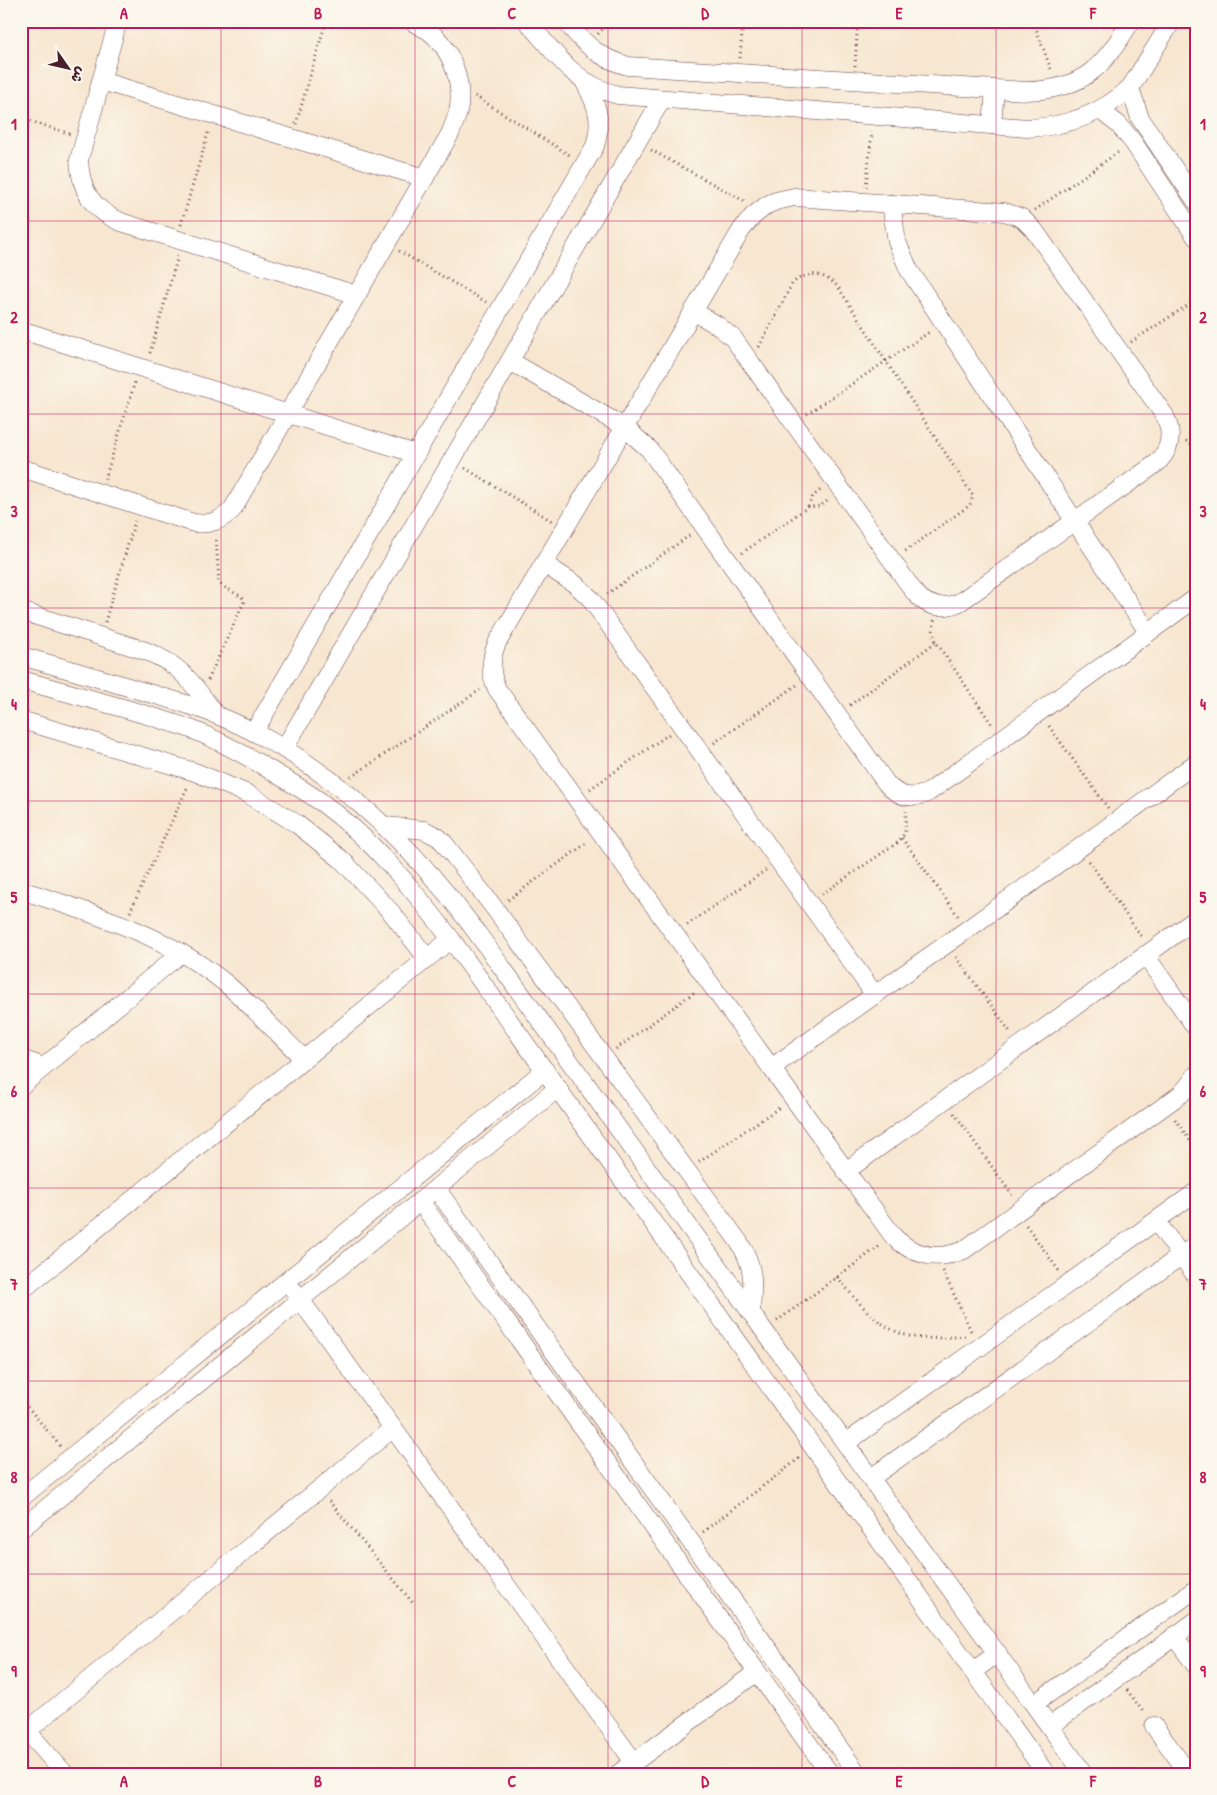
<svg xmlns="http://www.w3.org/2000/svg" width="1217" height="1795" font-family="'Patrick Hand','Playpen Sans Arabic',sans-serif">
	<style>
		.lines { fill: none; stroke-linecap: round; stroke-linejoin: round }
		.street-casing { stroke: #643d44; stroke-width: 19 }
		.path { stroke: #643d44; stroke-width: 3; stroke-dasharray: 1 4; stroke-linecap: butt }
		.street { stroke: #fff; stroke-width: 18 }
		.grid { fill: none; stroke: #c2185b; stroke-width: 1; stroke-opacity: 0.55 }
		.neatline { fill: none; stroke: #c2185b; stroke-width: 2 }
		.grid-label { font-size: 16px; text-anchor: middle; font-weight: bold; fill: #c2185b }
	</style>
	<rect width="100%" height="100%" fill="#fbf7ec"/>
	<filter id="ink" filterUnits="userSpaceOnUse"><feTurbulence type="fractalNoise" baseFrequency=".02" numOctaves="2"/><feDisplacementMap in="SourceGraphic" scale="10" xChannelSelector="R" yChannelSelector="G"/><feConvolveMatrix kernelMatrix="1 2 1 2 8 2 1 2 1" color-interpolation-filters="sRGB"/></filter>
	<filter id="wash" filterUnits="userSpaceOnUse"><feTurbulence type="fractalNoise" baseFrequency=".0096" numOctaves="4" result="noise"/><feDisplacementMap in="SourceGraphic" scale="20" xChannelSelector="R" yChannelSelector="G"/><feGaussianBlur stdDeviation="1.12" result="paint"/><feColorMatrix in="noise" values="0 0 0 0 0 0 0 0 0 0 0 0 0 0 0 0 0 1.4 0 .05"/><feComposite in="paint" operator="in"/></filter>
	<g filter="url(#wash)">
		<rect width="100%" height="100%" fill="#f7e6d0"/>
	</g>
	<g filter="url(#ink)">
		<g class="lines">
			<!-- street casing -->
			<g class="street-casing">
				<g id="street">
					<path d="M118,21l-39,139c2,32 13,49 42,62l236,73"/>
					<path d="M527,21c28,32 48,64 91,74l409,33c39,-1 73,-13 103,-40l42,-67"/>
					<path d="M565,21c20,23 33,37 63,45l398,25c58,-1 77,-24 105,-70"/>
					<polyline points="101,81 425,178"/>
					<polyline points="1130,88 1140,118 1196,201"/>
					<polyline points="1100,110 1119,125 1133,142 1196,237"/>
					<polyline points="992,125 995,90"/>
					<polyline points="891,204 897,242 909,270 1148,632"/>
					<path d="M693,311l24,14 16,13 182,255c12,14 27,17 45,9l197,-139c14,-14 16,-30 8,-47l-131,-186 -12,-12 -17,-6 -211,-15 -18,4 -9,4 -14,11 -11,13 -245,414c-7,16 -7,31 0,46l396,547c20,20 45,25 71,14l217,-156 8,-9 7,-10"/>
					<polyline points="21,330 416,454"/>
					<path d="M510,361l114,66 25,22 237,334c12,14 26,17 43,9l267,-194"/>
					<path d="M21,468l173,55c16,2 26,-2 38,-13l218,-376c3,-7 6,-15 8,-22 6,-28 -6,-63 -29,-81 -6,-3 -12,-6 -17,-10"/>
					<polyline points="544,564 575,584 590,598 875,995"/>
					<path d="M21,611l125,40c37,15 46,32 69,63"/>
					<path d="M21,656c39,11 78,22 117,34 25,7 51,14 76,24 106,42 190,121 258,212l612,848"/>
					<path d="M21,680c55,15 110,29 164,47 26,9 51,23 75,37 20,12 41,24 61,38 51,37 92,87 130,137l595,835"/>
					<polyline points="21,720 195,772 248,794 297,824 342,860 391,912 427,958"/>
					<path d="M254,732l341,-586c8,-27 2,-41 -11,-65"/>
					<polyline points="284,749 662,99"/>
					<path d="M386,826l38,4 14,7 6,6 51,66 244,333c16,25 14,41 12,69"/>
					<path d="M21,890c74,24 149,46 209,97 26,23 50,49 74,72"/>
					<polyline points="1145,955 1196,1028"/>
					<polyline points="21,1059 44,1067"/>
					<polyline points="771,1068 968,929 1196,763"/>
					<polyline points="21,1086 181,953"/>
					<polyline points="846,1171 1196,919"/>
					<polyline points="436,1188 858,1774"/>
					<polyline points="420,1201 830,1774"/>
					<polyline points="1156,1221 1196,1276"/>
					<polyline points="21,1291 451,939"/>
					<polyline points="294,1291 634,1762"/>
					<polyline points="846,1443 1196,1192"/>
					<polyline points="871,1478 1196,1245"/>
					<polyline points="21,1498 545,1070"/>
					<polyline points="21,1529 558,1088"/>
					<polyline points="1174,1636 1196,1666"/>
					<polyline points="973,1671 998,1653"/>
					<polyline points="1034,1704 1196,1589"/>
					<polyline points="1050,1726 1196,1621"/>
					<polyline points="1154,1726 1189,1774"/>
					<polyline points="27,1731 65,1774"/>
					<polyline points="21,1736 393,1428"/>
					<polyline points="618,1774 757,1672"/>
				</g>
			</g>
			<!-- path -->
			<g class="path">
				<polyline points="1033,21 1052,72"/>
				<polyline points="598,34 610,21"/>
				<polyline points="740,58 743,21"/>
				<polyline points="855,66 858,21"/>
				<polyline points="475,96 571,156"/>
				<polyline points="21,118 70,134"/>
				<polyline points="296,124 326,21"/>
				<polyline points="651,150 746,202"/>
				<polyline points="866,187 872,132"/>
				<polyline points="1035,210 1120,151"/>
				<polyline points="181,225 209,130"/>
				<polyline points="399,251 486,302"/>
				<polyline points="1131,342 1196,300"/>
				<path d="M759,347l33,-63c15,-14 32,-12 46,3l135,209 -3,9 -66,47"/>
				<polyline points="150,353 178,256"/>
				<polyline points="807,414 931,331"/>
				<polyline points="1186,441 1196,447"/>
				<polyline points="465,468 552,521"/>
				<polyline points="105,479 135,382"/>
				<polyline points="808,507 813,496 822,489"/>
				<polyline points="742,553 808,507 820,506 829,500"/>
				<polyline points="607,594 690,535"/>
				<polyline points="934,620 933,632 936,642 993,726"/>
				<polyline points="105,622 135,521"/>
				<polyline points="208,680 244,602 242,597 222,586 219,582 216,538"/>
				<polyline points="850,705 936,642"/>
				<polyline points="1049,726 1108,808"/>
				<polyline points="714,743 797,685"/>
				<polyline points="351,777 480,690"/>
				<polyline points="590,789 669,734"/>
				<polyline points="902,838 958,916"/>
				<polyline points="1089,861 1142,938"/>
				<polyline points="822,894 897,843 905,833 906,811"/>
				<polyline points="508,900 588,842"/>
				<polyline points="130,912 188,786"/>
				<polyline points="687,925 766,870"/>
				<polyline points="956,957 1011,1033"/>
				<polyline points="616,1049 696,991"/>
				<polyline points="954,1113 1012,1195"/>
				<polyline points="1175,1119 1196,1149"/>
				<polyline points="699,1162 780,1107"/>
				<polyline points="1026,1225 1059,1271"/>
				<polyline points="943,1271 972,1333"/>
				<path d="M837,1277c24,28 45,58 85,61 14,1 29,-1 43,-2"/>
				<polyline points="777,1321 881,1245"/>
				<polyline points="21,1399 60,1446"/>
				<polyline points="329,1501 413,1603"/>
				<polyline points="703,1532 801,1457"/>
				<polyline points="1127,1690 1144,1713"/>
			</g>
			<!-- street -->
			<use href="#street" class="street"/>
		</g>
	</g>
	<!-- grid -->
	<path class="grid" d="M221,21v1753M415,21v1753M608,21v1753M802,21v1753M996,21v1753M21,221h1175M21,414h1175M21,608h1175M21,801h1175M21,994h1175M21,1188h1175M21,1381h1175M21,1574h1175"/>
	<!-- margin -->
	<rect width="1217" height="1795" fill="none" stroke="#fbf7ec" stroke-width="55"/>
	<!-- north arrow -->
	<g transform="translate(68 68) rotate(124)" stroke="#fbf7ec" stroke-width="4" paint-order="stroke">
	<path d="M0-4L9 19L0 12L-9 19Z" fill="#4a1f2b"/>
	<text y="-8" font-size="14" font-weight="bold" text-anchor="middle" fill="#4a1f2b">ش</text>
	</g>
	<rect x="28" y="28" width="1162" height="1740" class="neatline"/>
	<g class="grid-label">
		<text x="124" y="19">A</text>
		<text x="318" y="19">B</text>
		<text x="512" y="19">C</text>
		<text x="705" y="19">D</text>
		<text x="899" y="19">E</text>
		<text x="1093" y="19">F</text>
		<text x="14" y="130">1</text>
		<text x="1203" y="130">1</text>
		<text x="14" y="323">2</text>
		<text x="1203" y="323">2</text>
		<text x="14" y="517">3</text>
		<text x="1203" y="517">3</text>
		<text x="14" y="710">4</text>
		<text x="1203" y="710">4</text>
		<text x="14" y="903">5</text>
		<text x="1203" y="903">5</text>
		<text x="14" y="1097">6</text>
		<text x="1203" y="1097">6</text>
		<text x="14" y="1290">7</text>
		<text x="1203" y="1290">7</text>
		<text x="14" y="1483">8</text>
		<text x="1203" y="1483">8</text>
		<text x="14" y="1677">9</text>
		<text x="1203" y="1677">9</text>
		<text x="124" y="1787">A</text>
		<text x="318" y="1787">B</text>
		<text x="512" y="1787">C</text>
		<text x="705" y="1787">D</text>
		<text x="899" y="1787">E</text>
		<text x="1093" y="1787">F</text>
	</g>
</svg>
